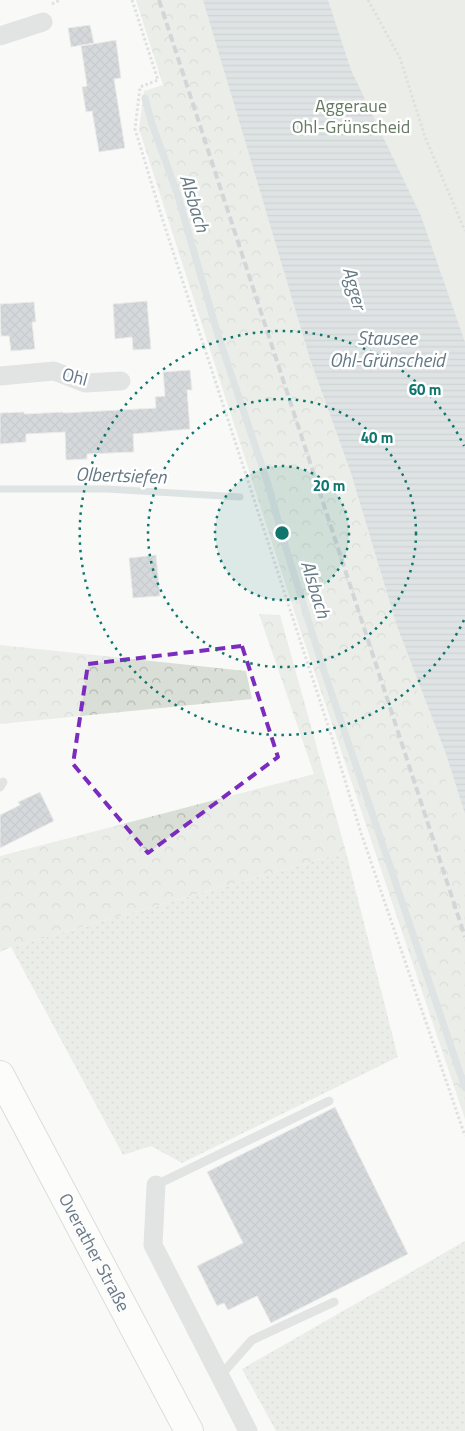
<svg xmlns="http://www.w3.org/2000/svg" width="465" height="1431" font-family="'Titillium Web',sans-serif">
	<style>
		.grass { fill: url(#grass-dots) }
		.forest { fill: url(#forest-crowns) }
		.green { fill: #d9dfd6 }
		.water { fill: url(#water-rules) }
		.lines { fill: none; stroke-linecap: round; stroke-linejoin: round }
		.stream { stroke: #bdc7cd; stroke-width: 7 }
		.building { fill: url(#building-cross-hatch); stroke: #dbdbd9 }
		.primary-casing { stroke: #b6babf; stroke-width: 30 }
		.path { stroke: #bfc1c4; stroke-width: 3; stroke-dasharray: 2.5 2.5; stroke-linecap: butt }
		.service { stroke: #c5c9cd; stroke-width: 9 }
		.minor { stroke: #c5c9cd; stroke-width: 19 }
		.primary { stroke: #fff; stroke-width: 28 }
		.rail { stroke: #a5abb2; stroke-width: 4; stroke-dasharray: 8 4; stroke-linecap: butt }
		.marked { fill: none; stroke: #7b2cbf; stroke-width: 4; stroke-dasharray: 10 6; stroke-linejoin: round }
		.ring { fill: none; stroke: #0f766e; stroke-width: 2.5; stroke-dasharray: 2.5 5 }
		.labels { text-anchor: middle; stroke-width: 5; stroke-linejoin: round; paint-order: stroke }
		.park-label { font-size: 18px; fill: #667a63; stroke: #fff }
		.street-label { font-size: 18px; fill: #687889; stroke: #fff }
		.water-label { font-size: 19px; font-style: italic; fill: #647983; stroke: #fff }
		.centre { fill: #0f766e; stroke: #fff; stroke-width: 2.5 }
		.ring-label { font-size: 15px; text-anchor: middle; font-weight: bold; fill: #0f766e; stroke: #fff; stroke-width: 5; stroke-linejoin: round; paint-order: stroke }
	</style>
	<defs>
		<pattern id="grass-dots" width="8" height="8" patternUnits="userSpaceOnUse" patternTransform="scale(1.25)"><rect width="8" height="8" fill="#d9dfd6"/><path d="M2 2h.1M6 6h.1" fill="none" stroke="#b4bab3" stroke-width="1.8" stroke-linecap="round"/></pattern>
		<pattern id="forest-crowns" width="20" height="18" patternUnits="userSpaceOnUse" patternTransform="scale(1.25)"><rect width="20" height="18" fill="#d9dfd6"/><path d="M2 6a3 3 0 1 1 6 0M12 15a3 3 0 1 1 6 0" fill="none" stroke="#b4bab3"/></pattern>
		<pattern id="water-rules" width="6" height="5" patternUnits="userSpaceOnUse" patternTransform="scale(1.25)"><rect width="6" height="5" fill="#bdc7cd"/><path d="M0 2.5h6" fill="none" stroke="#9da6ac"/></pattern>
		<pattern id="building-cross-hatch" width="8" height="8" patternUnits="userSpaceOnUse" patternTransform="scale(1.25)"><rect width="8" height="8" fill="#abb2ba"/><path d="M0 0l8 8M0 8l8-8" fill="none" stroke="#8f969d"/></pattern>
	</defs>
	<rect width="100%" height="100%" fill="#f9faf7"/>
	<!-- grass -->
	<g class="grass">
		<polygon points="346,852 398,1057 182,1163 151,1146 123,1155 11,947"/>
		<polygon points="465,1241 465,1431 276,1431 242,1369"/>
	</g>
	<!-- forest -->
	<g class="forest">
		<polygon points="136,0 203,0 465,814 465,1119 297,620 139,129 144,91 163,85"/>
		<polygon points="259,614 280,615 346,852 11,947 0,952 0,856 314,774"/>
		<polygon points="0,645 246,671 252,699 0,724"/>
	</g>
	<!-- green -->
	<polygon class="green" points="193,0 465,0 465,840 347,471 314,375 226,104 202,17"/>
	<!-- water -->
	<polygon class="water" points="203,0 328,0 351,70 421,216 465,342 465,814 446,754 397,626 351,473 310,359"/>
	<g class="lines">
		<!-- stream -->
		<g class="stream">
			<polyline points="145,98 151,121 177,193 218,335 267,481 285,545 324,671 465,1088"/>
			<polyline points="0,489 107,489 240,497"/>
		</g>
	</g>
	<!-- building -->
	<g class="building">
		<polygon points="90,25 94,43 71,47 68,28"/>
		<polygon points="116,40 121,78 114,79 125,148 99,152 92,111 86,112 82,87 87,86 81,46"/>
		<polygon points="147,301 151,349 133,350 132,337 115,339 113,304"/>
		<polygon points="34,302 36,322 32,322 35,349 11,351 9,336 1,336 0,304"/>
		<polygon points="190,370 192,390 187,390 190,429 133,434 134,452 87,454 87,459 66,460 65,432 26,434 26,442 0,444 0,413 24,412 24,414 63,412 63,413 156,408 155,397 165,396 163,372"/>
		<polygon points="156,555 160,596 133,598 129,558"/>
		<polygon points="40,792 54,821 0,848 0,815 20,805 18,802"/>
		<polygon points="335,1107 408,1254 271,1323 257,1296 228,1310 224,1303 217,1306 197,1266 243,1243 207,1172"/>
	</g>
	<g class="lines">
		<!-- primary casing -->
		<g class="primary-casing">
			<g id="primary">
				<path id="s1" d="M0,1075l189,356"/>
			</g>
		</g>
		<!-- path -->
		<g class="path">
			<polyline points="132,0 158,80 140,87 135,129 162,218 333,741 361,833 465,1136"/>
			<polyline points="368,0 400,58 425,137 465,231"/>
			<polyline points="52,4 60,0"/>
		</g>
		<!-- service -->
		<g class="service">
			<polyline points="0,787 3,782"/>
			<polyline points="156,1185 329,1101"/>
			<polyline points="220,1376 252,1340 334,1302"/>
		</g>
		<!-- minor -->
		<g class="minor">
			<polyline points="0,36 43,22"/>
			<polyline points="0,376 54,371 85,383 121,381"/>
			<polyline points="156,1185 153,1245 248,1431"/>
		</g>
		<!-- primary -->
		<use href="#primary" class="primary"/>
		<!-- rail -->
		<polyline class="rail" points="159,0 465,937"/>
	</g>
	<!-- marked area -->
	<path d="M0 0H465V1431H0ZM242,646l36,111 -130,96 -75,-89 15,-100z" fill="#f9faf7" fill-opacity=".55" fill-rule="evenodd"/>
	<path class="marked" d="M242,646l36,111 -130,96 -75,-89 15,-100z"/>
	<!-- distance rings -->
	<circle cx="282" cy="533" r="67" fill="#0f766e" fill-opacity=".12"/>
	<g class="ring">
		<circle cx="282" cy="533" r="67"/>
		<circle cx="282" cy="533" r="134"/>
		<path d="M464 620A202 202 0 1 1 464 446"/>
	</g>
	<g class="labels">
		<!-- park labels -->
		<g class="park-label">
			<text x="351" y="112">Aggeraue<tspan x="351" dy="21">Ohl-Grünscheid</tspan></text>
		</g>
		<!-- street labels -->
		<g class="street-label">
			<text transform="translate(75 377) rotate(15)" y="6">Ohl</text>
			<text dy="6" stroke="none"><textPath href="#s1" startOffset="201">Overather Straße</textPath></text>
		</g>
		<!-- water labels -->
		<g class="water-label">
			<text transform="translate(195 203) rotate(73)" y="7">Alsbach</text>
			<text transform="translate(355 288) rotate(75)" y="7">Agger</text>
			<text x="387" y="345">Stausee<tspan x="387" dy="22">Ohl-Grünscheid</tspan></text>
			<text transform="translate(121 475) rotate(2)" y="7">Olbertsiefen</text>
			<text transform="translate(316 589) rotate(73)" y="7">Alsbach</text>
		</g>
	</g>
	<circle cx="282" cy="533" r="8" class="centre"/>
	<g class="ring-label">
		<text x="425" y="395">60 m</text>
		<text x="377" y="443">40 m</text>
		<text x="329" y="491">20 m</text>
	</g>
</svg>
